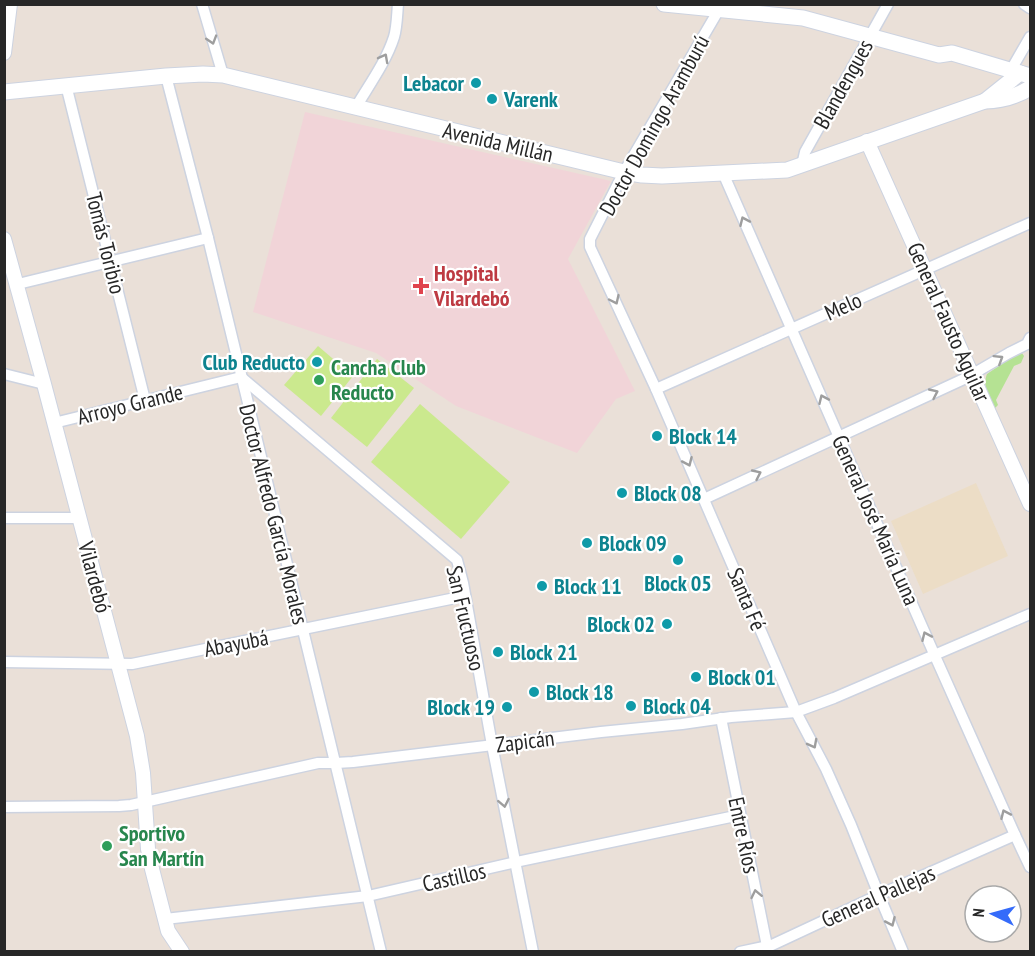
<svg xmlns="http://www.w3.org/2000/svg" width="1035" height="956" font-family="'PT Sans Narrow',sans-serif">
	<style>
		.education { fill: #ecddc6 }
		.medical { fill: #f1d4d8 }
		.green { fill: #b5e293 }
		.pitch { fill: #cbe98e }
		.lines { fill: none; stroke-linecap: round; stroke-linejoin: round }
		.minor-casing { stroke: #cdd3e0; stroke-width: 13 }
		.tertiary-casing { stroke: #cdd3e0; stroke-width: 16 }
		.secondary-casing { stroke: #cdd3e0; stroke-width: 17 }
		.minor { stroke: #fff; stroke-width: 10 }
		.tertiary { stroke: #fff; stroke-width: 14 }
		.secondary { stroke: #fff; stroke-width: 15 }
		.oneway { stroke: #9e9e9e }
		.culture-dot { fill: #0f9aa8; stroke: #fff; stroke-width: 2 }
		.health-dot { fill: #e0444e; stroke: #fff; stroke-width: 2 }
		.leisure-dot { fill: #2e9e5b; stroke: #fff; stroke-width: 2 }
		.labels { text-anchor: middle; stroke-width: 4.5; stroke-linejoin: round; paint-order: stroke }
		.culture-label { font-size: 22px; font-weight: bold; fill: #0d838f; stroke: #fff; text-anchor: start }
		.street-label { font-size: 22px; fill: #272727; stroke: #fff }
		.health-label { font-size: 22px; font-weight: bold; fill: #be3a42; stroke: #fff; text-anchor: start }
		.leisure-label { font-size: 22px; font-weight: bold; fill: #27864d; stroke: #fff; text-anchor: start }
	</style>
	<rect width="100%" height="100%" fill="#eae0d8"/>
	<!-- education -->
	<polygon class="education" points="976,483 1008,556 923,594 891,521"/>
	<!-- medical -->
	<polygon class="medical" points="305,112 611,181 568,259 635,391 616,399 577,453 456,406 376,353 253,312"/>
	<!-- green -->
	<path class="green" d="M1018,353h4l2,3 -3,7 -7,3 -18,34 2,5 -3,3c-6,-11 -13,-22 -8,-34z"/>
	<!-- pitch -->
	<g class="pitch">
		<polygon points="318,346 353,376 321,416 284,385"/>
		<polygon points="377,359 414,388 367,447 331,418"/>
		<polygon points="420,404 510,482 461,539 371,462"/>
	</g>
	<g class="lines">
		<!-- minor casing -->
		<g class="minor-casing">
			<g id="minor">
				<polyline points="202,4 223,75"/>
				<polyline points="1024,4 1030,8"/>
				<polyline points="721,6 624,172 590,239 590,247 656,389 796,712 826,769 851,825 879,895 903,952"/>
				<polyline points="1011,70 1030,37"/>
				<polyline points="166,76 208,238 381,952"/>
				<polyline points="66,85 145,400"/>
				<path d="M356,107c13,-22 30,-45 38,-70 3,-10 3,-22 4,-33"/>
				<polyline points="802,165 805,152 888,4"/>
				<polyline points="723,173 935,656 1015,835 1030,867"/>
				<polyline points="18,284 208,238"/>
				<polyline points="4,374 44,384"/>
				<polyline points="656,389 1030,223"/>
				<polyline points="54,423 241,377 457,560 463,583 492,745 533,952"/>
				<polyline points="704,499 966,378 1009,353 1027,344 1030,338"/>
				<polyline points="4,518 80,518"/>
				<polyline points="4,662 132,664 465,596"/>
				<polyline points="721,718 768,951"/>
				<polyline points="4,807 119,806 131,805 318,763 336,763 353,762 601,732 682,724 731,717 796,712 834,698 1030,614"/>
				<polyline points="165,919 368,896 516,862 740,815"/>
				<polyline points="740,952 772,945 879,895 1015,835"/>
			</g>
		</g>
		<!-- tertiary casing -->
		<g class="tertiary-casing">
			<g id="tertiary">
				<polyline points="4,53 10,4"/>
				<polyline points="867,141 1030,504"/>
				<polyline points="4,239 44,384 137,736 143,773 148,849 152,869 168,931 182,952"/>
			</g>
		</g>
		<!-- secondary casing -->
		<g class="secondary-casing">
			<g id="secondary">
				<polyline points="664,4 803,18 939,55 952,53 1030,76"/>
				<path d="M4,92l162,-16 37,-2 20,1 401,97 18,3 20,1 125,-6 198,-69c15,0 32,-5 45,-13"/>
				<polyline points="985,101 1020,73"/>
			</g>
		</g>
		<!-- minor -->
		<use href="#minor" class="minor"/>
		<!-- tertiary -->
		<use href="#tertiary" class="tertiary"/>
		<!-- secondary -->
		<use href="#secondary" class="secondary"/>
	</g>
	<!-- one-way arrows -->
	<defs><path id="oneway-chevron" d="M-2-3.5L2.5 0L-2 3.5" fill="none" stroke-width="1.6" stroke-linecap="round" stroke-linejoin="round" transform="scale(1.5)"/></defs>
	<g class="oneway">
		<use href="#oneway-chevron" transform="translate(212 40) rotate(73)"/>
		<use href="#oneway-chevron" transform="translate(384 58) rotate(-62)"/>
		<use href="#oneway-chevron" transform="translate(744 221) rotate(-114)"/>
		<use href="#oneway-chevron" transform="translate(615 300) rotate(65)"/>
		<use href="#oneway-chevron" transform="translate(999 359) rotate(-32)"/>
		<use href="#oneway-chevron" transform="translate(934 393) rotate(-25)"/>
		<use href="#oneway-chevron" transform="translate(823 399) rotate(-114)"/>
		<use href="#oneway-chevron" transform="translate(688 462) rotate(66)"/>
		<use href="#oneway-chevron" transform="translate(757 474) rotate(-25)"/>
		<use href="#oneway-chevron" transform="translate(926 636) rotate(-114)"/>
		<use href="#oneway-chevron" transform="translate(813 744) rotate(62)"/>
		<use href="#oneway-chevron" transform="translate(504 803) rotate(79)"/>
		<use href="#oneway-chevron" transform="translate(1005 814) rotate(-114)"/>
		<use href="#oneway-chevron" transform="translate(756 894) rotate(-102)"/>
		<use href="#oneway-chevron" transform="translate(891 922) rotate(66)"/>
	</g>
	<!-- markers -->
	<g class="culture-dot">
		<circle cx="476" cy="83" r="6"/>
		<circle cx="492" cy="99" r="6"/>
		<circle cx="317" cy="362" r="6"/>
		<circle cx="657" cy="436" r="6"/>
		<circle cx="622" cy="493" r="6"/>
		<circle cx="587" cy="543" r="6"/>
		<circle cx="678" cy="560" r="6"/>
		<circle cx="542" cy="586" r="6"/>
		<circle cx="667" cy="624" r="6"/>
		<circle cx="498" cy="652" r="6"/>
		<circle cx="696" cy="677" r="6"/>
		<circle cx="534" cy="692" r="6"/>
		<circle cx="631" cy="706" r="6"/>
		<circle cx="507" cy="707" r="6"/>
	</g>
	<path class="health-dot" d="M418 277h6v6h6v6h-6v6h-6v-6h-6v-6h6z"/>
	<g class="leisure-dot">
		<circle cx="319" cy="380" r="6"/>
		<circle cx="107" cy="846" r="6"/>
	</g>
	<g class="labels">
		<!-- culture labels -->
		<g class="culture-label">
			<text x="464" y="91" text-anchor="end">Lebacor</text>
			<text x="504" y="107">Varenk</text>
			<text x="305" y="370" text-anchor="end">Club Reducto</text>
			<text x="669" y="444">Block 14</text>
			<text x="634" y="501">Block 08</text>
			<text x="599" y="551">Block 09</text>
			<text x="678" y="591" text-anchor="middle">Block 05</text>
			<text x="554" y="594">Block 11</text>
			<text x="655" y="632" text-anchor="end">Block 02</text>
			<text x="510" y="660">Block 21</text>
			<text x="708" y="685">Block 01</text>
			<text x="546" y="700">Block 18</text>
			<text x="643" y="714">Block 04</text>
			<text x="495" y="715" text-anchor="end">Block 19</text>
		</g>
		<!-- street labels -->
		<g class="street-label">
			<text transform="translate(843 84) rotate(-61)" y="8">Blandengues</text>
			<text transform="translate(654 125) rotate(-61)" y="8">Doctor Domingo Aramburú</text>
			<text transform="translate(498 142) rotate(13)" y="8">Avenida Millán</text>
			<text transform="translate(106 243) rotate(76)" y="8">Tomás Toribio</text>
			<text transform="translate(843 306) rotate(-24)" y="8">Melo</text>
			<text transform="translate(949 322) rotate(66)" y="8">General Fausto Aguilar</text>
			<text transform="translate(130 404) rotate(-14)" y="8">Arroyo Grande</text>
			<text transform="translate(274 514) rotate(76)" y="8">Doctor Alfredo García Morales</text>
			<text transform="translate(876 520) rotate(66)" y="8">General José María Luna</text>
			<text transform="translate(95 577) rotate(75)" y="8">Vilardebó</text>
			<text transform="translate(747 599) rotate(67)" y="8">Santa Fé</text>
			<text transform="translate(466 618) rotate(77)" y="8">San Fructuoso</text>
			<text transform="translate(236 643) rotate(-11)" y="8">Abayubá</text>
			<text transform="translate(525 741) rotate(-7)" y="8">Zapicán</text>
			<text transform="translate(744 835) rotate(78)" y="8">Entre Ríos</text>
			<text transform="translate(454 877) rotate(-13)" y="8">Castillos</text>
			<text transform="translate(878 896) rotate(-24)" y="8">General Pallejas</text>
		</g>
		<!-- health labels -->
		<g class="health-label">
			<text x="434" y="281">Hospital<tspan x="434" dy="25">Vilardebó</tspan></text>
		</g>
		<!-- leisure labels -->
		<g class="leisure-label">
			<text x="331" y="375">Cancha Club<tspan x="331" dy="25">Reducto</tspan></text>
			<text x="119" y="841">Sportivo<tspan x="119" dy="25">San Martín</tspan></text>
		</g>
	</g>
	<!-- border -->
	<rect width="1035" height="956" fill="none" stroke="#272727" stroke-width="12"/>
	<!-- north arrow -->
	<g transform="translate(993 914) rotate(275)"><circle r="28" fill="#ffffff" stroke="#a9a9a9" stroke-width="1.5"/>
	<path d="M0-4.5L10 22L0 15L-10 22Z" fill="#356bfa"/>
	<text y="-9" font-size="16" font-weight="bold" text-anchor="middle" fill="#272727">N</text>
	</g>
</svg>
